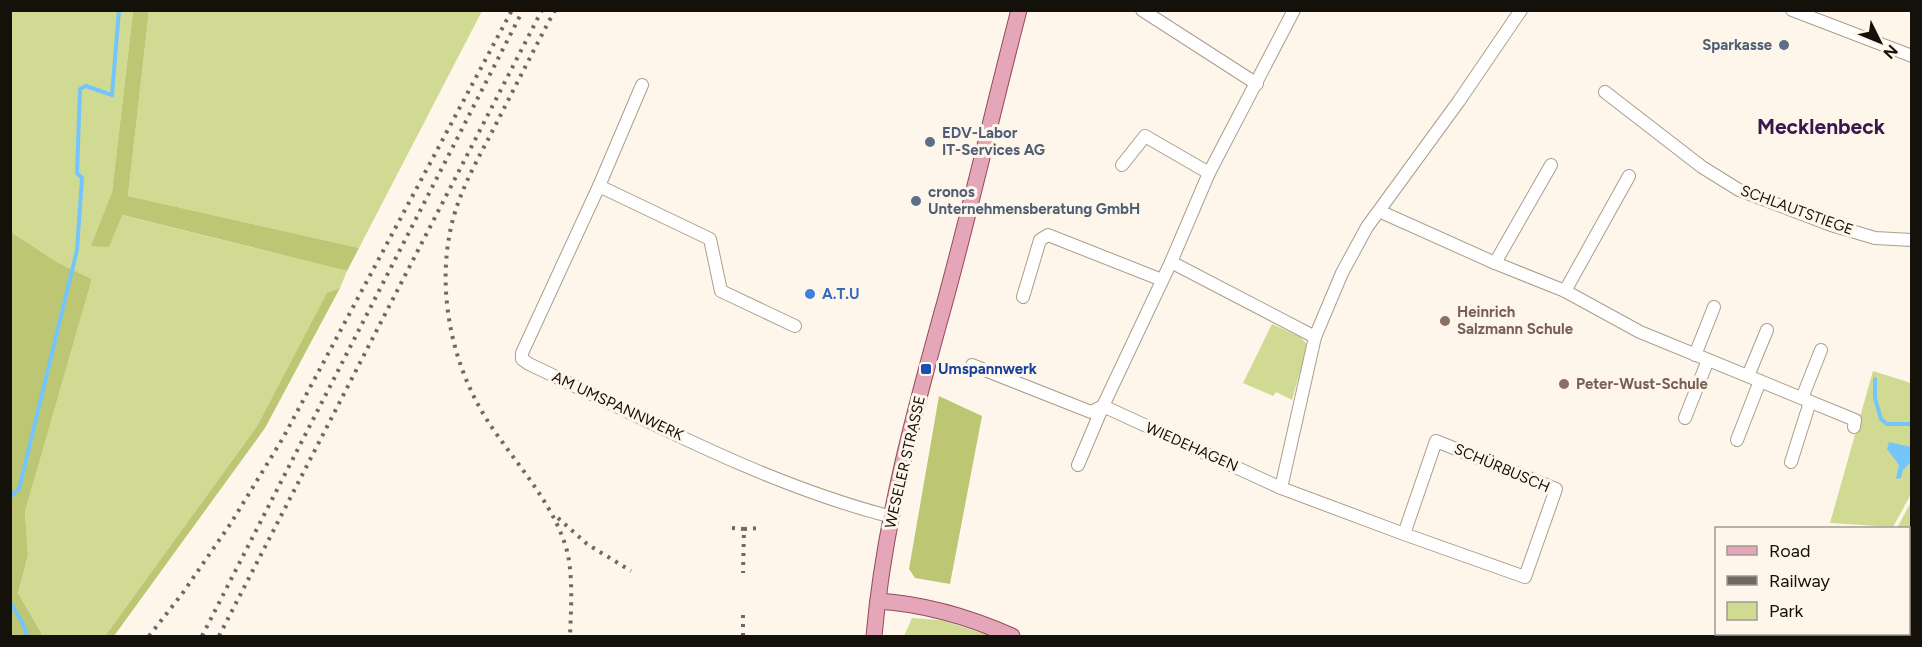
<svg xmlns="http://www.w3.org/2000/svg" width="1922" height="647" font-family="Figtree,sans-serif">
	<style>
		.green { fill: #d1da93 }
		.forest { fill: #bdc773 }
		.water { fill: #74c5f9 }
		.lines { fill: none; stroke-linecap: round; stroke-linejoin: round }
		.stream { stroke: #74c5f9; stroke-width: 4 }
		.minor-casing { stroke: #aa9e8d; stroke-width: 14 }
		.major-casing { stroke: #904b5c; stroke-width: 17 }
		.minor { stroke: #fff; stroke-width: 12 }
		.major { stroke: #e4a6b8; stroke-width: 15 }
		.rail { stroke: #6e6961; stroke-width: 4; stroke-dasharray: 3 6; stroke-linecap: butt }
		.service-dot { fill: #5c6f8a; stroke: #fef6eb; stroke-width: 2 }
		.shop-dot { fill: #3f7fe0; stroke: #fef6eb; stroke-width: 2 }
		.education-dot { fill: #8d6e63; stroke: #fef6eb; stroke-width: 2 }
		.transit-dot { fill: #1a4fb4; stroke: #fef6eb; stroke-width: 2 }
		.labels { text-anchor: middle; stroke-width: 6; stroke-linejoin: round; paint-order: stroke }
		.service-label { font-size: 15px; font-weight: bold; fill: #4e5e75; stroke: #fef6eb; text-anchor: start }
		.street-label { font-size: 15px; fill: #14100a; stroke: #fef6eb }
		.shop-label { font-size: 15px; font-weight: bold; fill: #366cbe; stroke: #fef6eb; text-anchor: start }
		.education-label { font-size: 15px; font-weight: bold; fill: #785e54; stroke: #fef6eb; text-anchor: start }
		.transit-label { font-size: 15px; font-weight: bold; fill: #164399; stroke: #fef6eb; text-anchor: start }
		.district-label { font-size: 21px; font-weight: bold; fill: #39184f; stroke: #fef6eb }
	</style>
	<rect width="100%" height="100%" fill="#fef6eb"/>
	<!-- green -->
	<g class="green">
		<polygon points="10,11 133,11 112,192 92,246 109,246 121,215 347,271 340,288 327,294 257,426 105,636 43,636 18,593 28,555 25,512 92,279 57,262 11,232"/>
		<polygon points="149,11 482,11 359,248 128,196"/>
		<polygon points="1272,324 1300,337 1306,343 1306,351 1292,400 1276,392 1273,396 1243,383"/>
		<polygon points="1873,371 1911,383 1911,494 1893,527 1830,523"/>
		<polygon points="1911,502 1911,636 1853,636 1855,634 1908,634 1908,528 1897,528"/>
		<polygon points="912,618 941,620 991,636 904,636"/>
	</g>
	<!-- forest -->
	<g class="forest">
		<polygon points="149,11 128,196 359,248 347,271 122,215 109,247 91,246 112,192 133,11"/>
		<polygon points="11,232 57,262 92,279 25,512 28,555 18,593 43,636 11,636"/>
		<polygon points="340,288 265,428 114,636 105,636 257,426 327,293"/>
		<polygon points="939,396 982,416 950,584 915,578 909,569"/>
	</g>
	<!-- water -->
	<polygon class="water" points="1889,442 1911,447 1911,462 1903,470 1901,478 1898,479 1896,478 1899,465 1887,449"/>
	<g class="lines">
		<!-- stream -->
		<g class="stream">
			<polyline points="1875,379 1875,398 1881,419 1887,424 1912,424"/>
			<polyline points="10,497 19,489 77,250 82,178 77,173 80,89 86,86 112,95 119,10"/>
			<polyline points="10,602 22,622 27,636"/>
		</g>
		<!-- minor casing -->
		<g class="minor-casing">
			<g id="minor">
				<polyline points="1142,10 1257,84"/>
				<polyline points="1792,10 1912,56"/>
				<path d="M642,85l-43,101 -77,167v6l7,5c119,56 235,120 363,153"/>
				<polyline points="1605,92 1702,167 1739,190 1831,225 1875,238 1912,240"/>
				<polyline points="1122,165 1145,136 1209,173"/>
				<polyline points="599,186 710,239 721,291 795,326"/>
				<polyline points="1379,211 1495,263 1565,291 1640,332 1855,420 1854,427"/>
				<polyline points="1171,262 1315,337"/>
				<polyline points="1495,263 1551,165"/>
				<polyline points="1565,291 1629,176"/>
				<polyline points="1023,297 1040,240 1048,235 1162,280"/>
				<polyline points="1695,355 1714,307"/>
				<polyline points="972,365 1091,412 1103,406 1281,488"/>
				<polyline points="1748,376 1767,330"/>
				<polyline points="1802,398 1821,350"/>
				<polyline points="1685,418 1708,360"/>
				<polyline points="1737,440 1760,381"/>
				<polyline points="1791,462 1810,402"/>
				<polyline points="1078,465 1103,406 1171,262 1209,173 1294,10"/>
				<polyline points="1404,534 1436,441 1556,489 1525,577 1404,534 1281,488 1315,337 1342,273 1367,227 1459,101 1521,10"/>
			</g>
		</g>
		<!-- major casing -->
		<g class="major-casing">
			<g id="major">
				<path d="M878,601c47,3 91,16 134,35"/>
				<path d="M874,636c10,-114 41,-227 72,-338 26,-96 48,-192 73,-288"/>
			</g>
		</g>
		<!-- minor -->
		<use href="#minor" class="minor"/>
		<!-- major -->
		<use href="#major" class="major"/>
		<!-- rail -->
		<g class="rail">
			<path d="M555,10c-21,39 -41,79 -61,118 -15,29 -32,58 -41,91 -18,68 -2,146 36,204 27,41 68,84 79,132 5,26 3,55 2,81"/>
			<polyline points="558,518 587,544 631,571"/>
			<polyline points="732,528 744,529 743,573"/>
			<polyline points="744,529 760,528"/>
			<polyline points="149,636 182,594 231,523 283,438 512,10"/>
			<polyline points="202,636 523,10"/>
			<polyline points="219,636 542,10"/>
			<polyline points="743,636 743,615"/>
		</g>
	</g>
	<!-- markers -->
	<g class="service-dot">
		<circle cx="1784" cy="45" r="6"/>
		<circle cx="930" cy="142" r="6"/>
		<circle cx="916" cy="201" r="6"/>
	</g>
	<circle class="shop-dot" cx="810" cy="294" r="6"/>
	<g class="education-dot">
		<circle cx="1445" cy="321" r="6"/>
		<circle cx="1564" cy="384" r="6"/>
	</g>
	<rect class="transit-dot" x="920" y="363" width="12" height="12" rx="3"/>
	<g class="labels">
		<!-- service labels -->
		<g class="service-label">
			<text x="1772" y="50" text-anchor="end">Sparkasse</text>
			<text x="942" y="138">EDV-Labor<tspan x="942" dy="17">IT-Services AG</tspan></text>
			<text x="928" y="197">cronos<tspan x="928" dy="17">Unternehmensberatung GmbH</tspan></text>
		</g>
		<!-- street labels -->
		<g class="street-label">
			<text transform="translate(1797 210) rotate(20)" y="5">SCHLAUTSTIEGE</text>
			<text transform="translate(618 406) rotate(25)" y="5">AM UMSPANNWERK</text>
			<text transform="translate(1192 447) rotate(24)" y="5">WIEDEHAGEN</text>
			<text transform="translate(905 462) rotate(-77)" y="5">WESELER STRASSE</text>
			<text transform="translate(1502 468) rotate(23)" y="5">SCHÜRBUSCH</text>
		</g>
		<!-- shop labels -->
		<g class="shop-label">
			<text x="822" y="299">A.T.U</text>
		</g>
		<!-- education labels -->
		<g class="education-label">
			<text x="1457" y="317">Heinrich<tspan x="1457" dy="17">Salzmann Schule</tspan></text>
			<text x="1576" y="389">Peter-Wust-Schule</text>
		</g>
		<!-- transit labels -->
		<g class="transit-label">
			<text x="938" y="374">Umspannwerk</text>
		</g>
		<!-- district labels -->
		<g class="district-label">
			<text x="1821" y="134">Mecklenbeck</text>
		</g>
	</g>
	<!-- border -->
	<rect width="1922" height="647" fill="none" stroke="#14100a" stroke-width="24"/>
	<!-- legend -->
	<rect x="1715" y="527" width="195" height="108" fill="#fef6eb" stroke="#a09a91" stroke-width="1.5"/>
	<rect x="1727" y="546" width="30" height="9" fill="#e4a6b8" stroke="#a09a91" stroke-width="1.5"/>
	<text x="1769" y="557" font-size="18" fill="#14100a">Road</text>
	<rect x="1727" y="576" width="30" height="9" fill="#6e6961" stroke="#a09a91" stroke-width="1.5"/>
	<text x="1769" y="587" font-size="18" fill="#14100a">Railway</text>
	<rect x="1727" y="602" width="30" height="18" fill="#d1da93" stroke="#a09a91" stroke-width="1.5"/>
	<text x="1769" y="617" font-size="18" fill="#14100a">Park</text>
	<!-- north arrow -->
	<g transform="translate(1880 42) rotate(133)" stroke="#fef6eb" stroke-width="4.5" paint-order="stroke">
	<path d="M0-4.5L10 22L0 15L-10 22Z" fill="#14100a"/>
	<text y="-9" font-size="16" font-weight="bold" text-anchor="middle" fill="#14100a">N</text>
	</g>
</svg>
